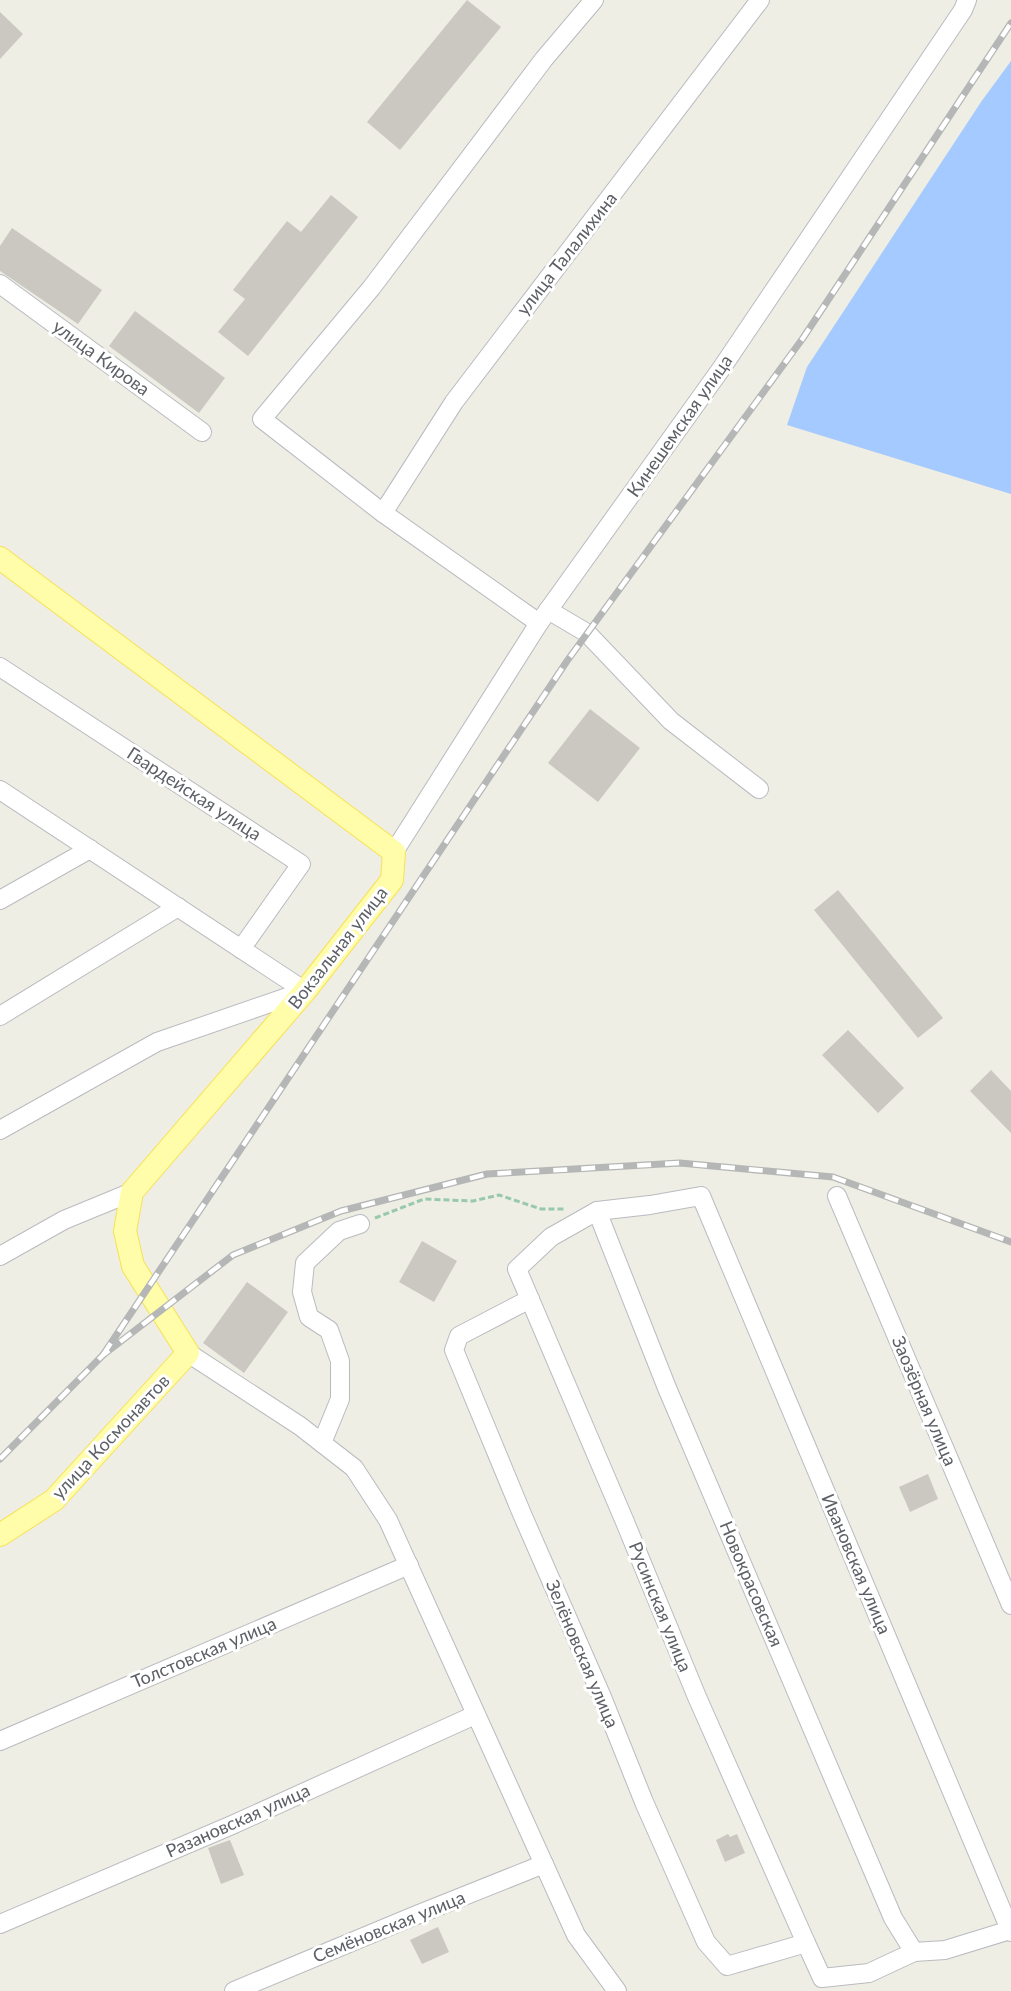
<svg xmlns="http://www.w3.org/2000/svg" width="1011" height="1991" font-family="Lato,sans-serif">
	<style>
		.water { fill: #a4caff }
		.building { fill: #cac8c1 }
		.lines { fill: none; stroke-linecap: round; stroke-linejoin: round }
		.minor-casing { stroke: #b9bbc0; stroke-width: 20 }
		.major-casing { stroke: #f8e154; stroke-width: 24 }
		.path { stroke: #98c9ad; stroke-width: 3; stroke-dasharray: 6 3; stroke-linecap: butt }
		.minor { stroke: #fff; stroke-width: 18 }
		.major { stroke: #fffda9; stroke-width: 22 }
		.rail-casing { stroke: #b5b6b6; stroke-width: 7 }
		.rail { stroke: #fff; stroke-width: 4.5; stroke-dasharray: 14; stroke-linecap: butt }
		.labels { text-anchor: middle; stroke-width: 6; stroke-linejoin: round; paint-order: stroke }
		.street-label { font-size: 18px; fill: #5c5f65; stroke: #fff }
	</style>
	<rect width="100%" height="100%" fill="#efeee4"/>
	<!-- water -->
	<polygon class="water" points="1011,61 1011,494 787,425 807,367 981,102"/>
	<!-- building -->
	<g class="building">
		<polygon points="467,0 501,27 400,150 367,122"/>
		<polygon points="0,12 23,34 0,59"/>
		<polygon points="331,195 358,217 248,356 218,332 245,299 233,290 287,221 301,232"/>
		<polygon points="12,228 102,290 78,324 0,271 0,246"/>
		<polygon points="135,311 225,378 199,413 109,346"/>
		<polygon points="590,709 640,748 598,802 548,763"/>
		<polygon points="838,890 943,1018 918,1038 814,910"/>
		<polygon points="848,1030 904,1088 878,1113 822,1055"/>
		<polygon points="991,1070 1011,1091 1011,1133 970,1091"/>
		<polygon points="422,1241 457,1261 434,1302 399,1282"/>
		<polygon points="247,1282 288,1312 244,1373 203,1343"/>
		<polygon points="928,1474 938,1499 910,1512 899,1487"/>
		<polygon points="728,1834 730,1837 737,1834 745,1853 725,1862 716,1840"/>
		<polygon points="230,1840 244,1875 221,1884 208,1848"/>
		<polygon points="438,1927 449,1952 422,1964 410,1940"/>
	</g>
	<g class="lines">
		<!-- minor casing -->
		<g class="minor-casing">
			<g id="minor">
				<polyline points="0,284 202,432"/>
				<polyline points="383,513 454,402 760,0"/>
				<polyline points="548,610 587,633 671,721 759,789"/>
				<polyline points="539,623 383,513 262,419 372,287 544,59 594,0"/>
				<polyline points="0,667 301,864 241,949"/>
				<polyline points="0,790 305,991"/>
				<polyline points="394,852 539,623 721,369 963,10 967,0"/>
				<polyline points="0,900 90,849"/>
				<polyline points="0,1016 178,907"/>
				<polyline points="0,1130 157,1042 305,991"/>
				<polyline points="837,1196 1011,1605"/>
				<polyline points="597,1211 667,1388 893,1918 914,1952"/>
				<polyline points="0,1256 64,1220 132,1192"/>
				<polyline points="530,1299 459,1336 454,1350 522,1514 602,1697 644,1802 706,1942 727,1966 806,1943 822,1978 869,1973 914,1952 945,1950 1010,1930"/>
				<polyline points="188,1353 300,1426 354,1468 388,1520 576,1935 617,1991"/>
				<polyline points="322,1443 340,1399 340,1361 329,1330 309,1317 302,1292 305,1263 339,1231 360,1224"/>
				<polyline points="0,1741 409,1565"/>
				<polyline points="0,1924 232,1825 475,1715"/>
				<polyline points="806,1943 697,1697 625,1522 517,1269 551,1237 597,1211 650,1205 701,1196 1011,1932"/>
				<polyline points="234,1991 414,1916 544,1864"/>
			</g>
		</g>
		<!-- major casing -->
		<g class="major-casing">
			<polyline id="major" points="0,558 394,852 392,880 305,991 132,1192 125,1231 133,1266 188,1353 54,1500 0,1535"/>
		</g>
		<!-- path -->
		<polyline class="path" points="375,1218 424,1199 473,1201 499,1195 541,1209 566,1209"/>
		<!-- minor -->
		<use href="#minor" class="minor"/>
		<!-- major -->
		<use href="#major" class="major"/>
		<!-- rail casing -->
		<g class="rail-casing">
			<g id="rail">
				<polyline points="103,1355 567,661 803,338 1011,23"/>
				<polyline points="0,1459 103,1355 233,1255 341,1211 487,1174 680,1163 833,1177 1011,1242"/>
			</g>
		</g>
		<!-- rail -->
		<use href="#rail" class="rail"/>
	</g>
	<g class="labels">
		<!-- street labels -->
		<g class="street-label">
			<text transform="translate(567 254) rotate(-52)" y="6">улица Талалихина</text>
			<text transform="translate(101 358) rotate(36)" y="6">улица Кирова</text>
			<text transform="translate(680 426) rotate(-55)" y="6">Кинешемская улица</text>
			<text transform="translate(194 794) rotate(33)" y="6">Гвардейская улица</text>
			<text transform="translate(338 948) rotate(-52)" y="6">Вокзальная улица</text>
			<text transform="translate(924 1401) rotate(67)" y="6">Заозёрная улица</text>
			<text transform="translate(111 1437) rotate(-47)" y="6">улица Космонавтов</text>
			<text transform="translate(856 1564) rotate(67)" y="6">Ивановская улица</text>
			<text transform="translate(751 1584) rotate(67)" y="6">Новокрасовская</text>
			<text transform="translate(660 1607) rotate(68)" y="6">Русинская улица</text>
			<text transform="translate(204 1653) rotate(-23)" y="6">Толстовская улица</text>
			<text transform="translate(582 1654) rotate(67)" y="6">Зелёновская улица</text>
			<text transform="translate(238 1821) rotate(-24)" y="6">Разановская улица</text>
			<text transform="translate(389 1927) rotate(-22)" y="6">Семёновская улица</text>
		</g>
	</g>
</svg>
